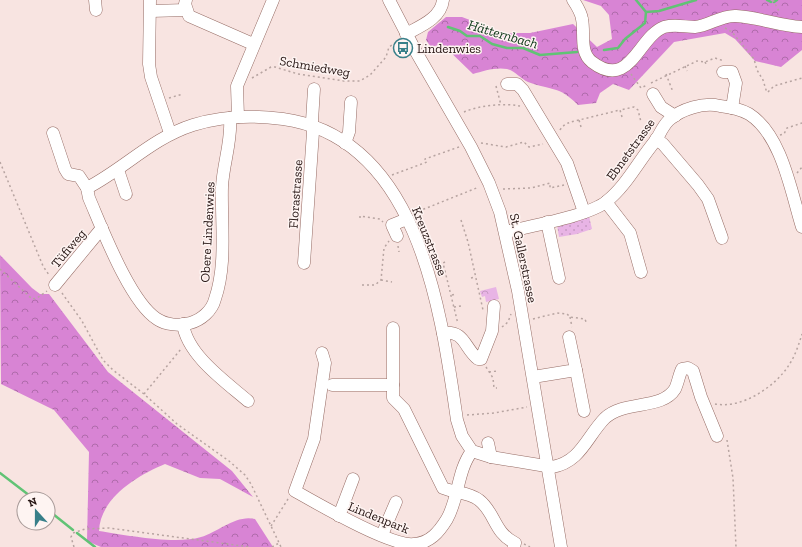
<svg xmlns="http://www.w3.org/2000/svg" width="802" height="547" font-family="'Zilla Slab',serif">
	<style>
		.forest { fill: url(#forest-crowns) }
		.park { fill: url(#park-crowns) }
		.garden { fill: url(#garden-dots) }
		.lines { fill: none; stroke-linecap: round; stroke-linejoin: round }
		.stream { stroke: #61c375; stroke-width: 2.5 }
		.minor-casing { stroke: #966c65; stroke-width: 13 }
		.path { stroke: #b7a4a1; stroke-width: 1.5; stroke-dasharray: 2 3; stroke-linecap: butt }
		.minor { stroke: #fff; stroke-width: 12 }
		.labels { text-anchor: middle; stroke-width: 3; stroke-linejoin: round; paint-order: stroke }
		.poi-label { font-size: 13px; fill: #241311; stroke: #fef4f2; text-anchor: start }
		.street-label { font-size: 13px; fill: #241311; stroke: #fef4f2 }
		.water-label { font-size: 14px; font-style: italic; fill: #0b3416; stroke: #fef4f2 }
	</style>
	<defs>
		<pattern id="forest-crowns" width="20" height="18" patternUnits="userSpaceOnUse"><rect width="20" height="18" fill="#d884d4"/><path d="M2 6a3 3 0 1 1 6 0M12 15a3 3 0 1 1 6 0" fill="none" stroke="#af6bab"/></pattern>
		<pattern id="park-crowns" width="20" height="18" patternUnits="userSpaceOnUse"><rect width="20" height="18" fill="#e8b4e5"/><path d="M2 6a3 3 0 1 1 6 0M12 15a3 3 0 1 1 6 0" fill="none" stroke="#c79ac3"/></pattern>
		<pattern id="garden-dots" width="8" height="8" patternUnits="userSpaceOnUse"><rect width="8" height="8" fill="#e8b4e5"/><path d="M2 2h.1M6 6h.1" fill="none" stroke="#c79ac3" stroke-width="1.8" stroke-linecap="round"/></pattern>
	</defs>
	<rect width="100%" height="100%" fill="#f8e4e1"/>
	<!-- forest -->
	<g class="forest">
		<path d="M583,0h219v50l-21,17 -26,-6 -20,-22 -10,-6 -51,9 -45,48 -16,-6 -13,9 -4,10 -18,2c-20,-20 -26,-14 -50,-23 -7,-3 -13,-11 -21,-13 -11,-2 -24,2 -34,5l-31,-30 -11,3 -5,-7 2,-8 18,-15h16l42,16h26l43,-9 24,23 15,-8 -3,-24 -8,-9z"/>
		<path d="M0,255l32,33 8,6h9l59,78 124,99 21,26 -33,-18 -20,-1 -35,-14c-27,11 -65,34 -66,67 27,4 76,14 102,6 17,-5 36,-23 54,-18l18,28h-172l-14,-6 2,-89 -35,-42 -53,-26z"/>
	</g>
	<!-- park -->
	<polygon class="park" points="496,287 499,299 486,302 485,296 482,297 480,291"/>
	<!-- garden -->
	<polygon class="garden" points="589,216 592,229 577,234 559,237 557,225"/>
	<g class="lines">
		<!-- stream -->
		<g class="stream">
			<polyline points="636,0 646,12"/>
			<polyline points="767,0 771,2"/>
			<polyline points="774,2 777,0"/>
			<polyline points="448,27 460,31 467,36 480,36 492,44 507,48 523,48 540,55 577,52"/>
			<polyline points="604,50 618,48 625,39 645,23 646,12 659,11 696,0"/>
			<polyline points="0,473 34,499"/>
			<polyline points="48,510 73,530"/>
			<polyline points="77,533 95,547"/>
		</g>
		<!-- minor casing -->
		<g class="minor-casing">
			<g id="minor">
				<polyline points="95,0 96,10"/>
				<polyline points="150,0 149,64 151,77 170,133"/>
				<polyline points="186,0 185,4 189,16 253,44"/>
				<polyline points="389,0 415,50 471,147 489,183 500,212 518,291 561,547"/>
				<path d="M573,0c4,6 8,12 9,19 3,14 -3,33 10,43 38,29 46,-25 72,-35 11,-3 21,0 31,0 14,-1 26,-12 41,-11 22,1 43,10 66,11"/>
				<polyline points="151,11 186,10"/>
				<path d="M406,34c15,-8 35,-16 37,-34"/>
				<polyline points="723,72 732,72 736,83 732,108"/>
				<polyline points="507,84 517,84 523,90 567,163 584,212"/>
				<polyline points="653,94 661,107 675,116"/>
				<polyline points="238,117 237,86 273,0"/>
				<path d="M53,133l12,36 3,5 11,2 8,12 2,10c13,30 41,104 68,121 9,6 22,7 33,4 11,-3 22,-12 25,-24 12,-35 6,-75 7,-112 1,-23 10,-46 8,-69"/>
				<polyline points="656,139 663,144 698,185 708,199 722,238"/>
				<polyline points="345,143 349,132 351,102"/>
				<polyline points="118,170 126,194"/>
				<path d="M87,188c37,-19 65,-50 106,-63 29,-9 60,-10 90,-6 136,19 158,192 174,301l5,16 10,15 19,6 61,10c29,-5 35,-31 53,-49 19,-18 57,-8 70,-29 3,-6 4,-14 7,-20l6,-1 5,3 8,26 16,39"/>
				<polyline points="606,202 630,233 641,272"/>
				<polyline points="547,222 559,278"/>
				<path d="M506,232c23,-6 84,-16 101,-31 20,-16 32,-41 49,-61 4,-6 6,-13 13,-20 12,-11 35,-18 51,-14 9,1 20,3 29,8 33,21 42,78 53,113"/>
				<polyline points="397,236 392,225 407,219"/>
				<polyline points="304,263 313,132 312,121 314,89"/>
				<polyline points="55,285 102,228"/>
				<path d="M183,324c4,31 43,58 65,77"/>
				<path d="M393,328v70l11,11 39,79c12,5 26,4 36,12 16,12 15,33 36,43l-1,4"/>
				<path d="M443,333c22,-3 21,15 35,26h3l11,-28 2,-25"/>
				<path d="M322,353l3,10 -11,76 -19,52c23,13 97,56 119,53 16,-1 25,-12 33,-25 12,-21 10,-48 25,-68"/>
				<polyline points="576,370 584,411"/>
				<polyline points="533,377 576,370 569,337"/>
				<polyline points="332,385 393,385"/>
				<polyline points="488,443 491,457"/>
				<polyline points="339,516 353,479"/>
				<polyline points="382,535 396,502"/>
			</g>
		</g>
		<!-- path -->
		<g class="path">
			<polyline points="773,0 780,13"/>
			<polyline points="725,28 732,32 754,59 757,70 763,80 767,93"/>
			<polyline points="705,62 707,66"/>
			<polyline points="685,66 687,71"/>
			<polyline points="631,74 641,88 647,85"/>
			<polyline points="666,74 673,92"/>
			<polyline points="252,78 271,67 275,67 298,74 344,81 360,81 370,75 386,57 389,47 398,41"/>
			<polyline points="651,83 697,61 705,62 715,58 724,61"/>
			<polyline points="496,86 501,105"/>
			<polyline points="768,92 774,86 802,78"/>
			<polyline points="169,98 183,94"/>
			<path d="M464,112c17,-7 39,-9 56,-6"/>
			<polyline points="622,117 620,110 634,107 638,110 641,122"/>
			<polyline points="581,127 579,120 620,110"/>
			<path d="M560,130c4,-7 11,-8 19,-10"/>
			<polyline points="780,135 784,134 787,128 802,123"/>
			<polyline points="481,143 506,147 524,142 529,147 543,144"/>
			<polyline points="0,162 43,266 49,275"/>
			<polyline points="797,173 802,167"/>
			<polyline points="392,175 427,162 425,159 459,147"/>
			<polyline points="503,189 531,188 550,183 550,188 564,185"/>
			<polyline points="414,213 479,187"/>
			<polyline points="360,218 360,216 380,219 383,222"/>
			<polyline points="461,220 468,242 483,310"/>
			<polyline points="398,246 399,252"/>
			<polyline points="445,262 443,263 458,324"/>
			<polyline points="0,269 32,299 37,298 47,291"/>
			<polyline points="471,278 476,277"/>
			<polyline points="381,280 392,282"/>
			<polyline points="362,285 375,285 381,280 384,248 389,241"/>
			<polyline points="62,293 82,321 103,360 113,370 144,394 177,424 229,461 245,475 251,484 281,547"/>
			<polyline points="452,295 456,294"/>
			<polyline points="454,307 461,306"/>
			<polyline points="570,317 572,327"/>
			<polyline points="533,319 557,313 567,314 570,317 585,319 586,322"/>
			<polyline points="502,327 508,322 511,314"/>
			<polyline points="486,367 493,378 494,388 497,388"/>
			<polyline points="489,372 497,371"/>
			<polyline points="144,394 181,349"/>
			<path d="M715,404c27,5 60,-17 74,-39 6,-9 10,-21 13,-31"/>
			<polyline points="467,415 494,413 527,407"/>
			<polyline points="727,440 733,478 736,547"/>
			<polyline points="271,526 288,499"/>
			<polyline points="524,544 530,547"/>
			<polyline points="74,547 71,537 73,533 85,529 109,528 250,547"/>
			<polyline points="272,547 279,543"/>
		</g>
		<!-- minor -->
		<use href="#minor" class="minor"/>
	</g>
	<!-- icons -->
	<defs>
		<g id="bus-ring" transform="scale(1)"><circle r="9.5" fill="#fef4f2" stroke="#387f89" stroke-width="1.5"/><path d="M-5-6H5V4H4V6H2V4H-2V6H-4V4H-5ZM-3.5-4V0h7V-4ZM-3.5 1.2v1.5H-2V1.2ZM2 1.2v1.5H3.5V1.2Z" fill="#387f89"/></g>
	</defs>
	<g fill-rule="evenodd">
		<use href="#bus-ring" x="403" y="48"/>
	</g>
	<g class="labels">
		<!-- poi labels -->
		<g class="poi-label">
			<text x="417" y="53">Lindenwies</text>
		</g>
		<!-- street labels -->
		<g class="street-label">
			<text transform="translate(315 66) rotate(10)" y="5">Schmiedweg</text>
			<text transform="translate(630 149) rotate(-54)" y="5">Ebnetstrasse</text>
			<text transform="translate(295 194) rotate(-86)" y="5">Florastrasse</text>
			<text transform="translate(207 232) rotate(-87)" y="5">Obere Lindenwies</text>
			<text transform="translate(430 241) rotate(68)" y="5">Kreuzstrasse</text>
			<text transform="translate(68 248) rotate(-50)" y="5">Tüfiweg</text>
			<text transform="translate(524 258) rotate(78)" y="5">St. Gallerstrasse</text>
			<text transform="translate(379 517) rotate(22)" y="5">Lindenpark</text>
		</g>
		<!-- water labels -->
		<g class="water-label">
			<text transform="translate(503 34) rotate(16)" y="5">Hätternbach</text>
		</g>
	</g>
	<!-- north arrow -->
	<g transform="translate(36 511) rotate(339)"><circle r="19" fill="#fef4f2" stroke="#a79a98"/>
	<path d="M0-3L7 15L0 10L-7 15Z" fill="#387f89"/>
	<text y="-6" font-size="11" font-weight="bold" text-anchor="middle" fill="#241311">N</text>
	</g>
</svg>
